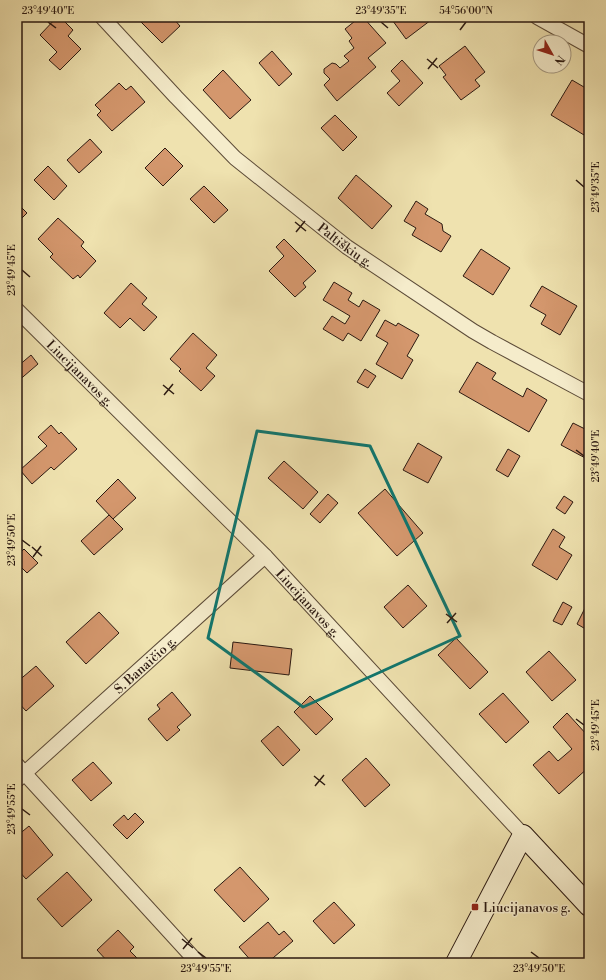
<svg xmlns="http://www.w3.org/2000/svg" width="606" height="980" font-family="'Libre Bodoni',serif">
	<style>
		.building { fill: #d4976d; stroke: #2b1911 }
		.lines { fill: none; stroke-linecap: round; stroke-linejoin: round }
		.street-casing { stroke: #5c4b38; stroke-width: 16 }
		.secondary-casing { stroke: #2b1911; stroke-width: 22 }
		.street { stroke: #f5eccb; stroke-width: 14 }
		.secondary { stroke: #f5eccb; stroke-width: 20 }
		.marked { fill: none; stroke: #0f766e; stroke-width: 3; stroke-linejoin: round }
		.ticks { fill: none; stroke: #2b1911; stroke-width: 1.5 }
		.poi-dot { fill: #8f2418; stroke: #f5eccb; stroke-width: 1.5 }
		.labels { text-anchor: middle; stroke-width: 3; stroke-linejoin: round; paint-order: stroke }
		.street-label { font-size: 13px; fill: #2b1911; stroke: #f5eccb }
		.poi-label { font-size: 13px; fill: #2b1911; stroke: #f5eccb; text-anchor: start }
		.neatline { fill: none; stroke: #2b1911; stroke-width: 1.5 }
		.ticks-label { font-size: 10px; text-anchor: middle; fill: #2b1911 }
	</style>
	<rect width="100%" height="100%" fill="#efe2af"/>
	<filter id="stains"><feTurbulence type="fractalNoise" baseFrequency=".005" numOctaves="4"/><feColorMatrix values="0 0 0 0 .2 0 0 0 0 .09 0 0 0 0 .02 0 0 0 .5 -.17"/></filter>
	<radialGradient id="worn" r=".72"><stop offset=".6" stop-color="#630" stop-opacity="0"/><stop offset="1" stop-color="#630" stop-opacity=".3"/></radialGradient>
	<!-- building -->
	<g class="building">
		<polygon points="57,17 60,17 73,30 68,36 81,49 60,70 49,60 57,52 40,35"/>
		<polygon points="146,17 172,17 180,26 162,43 141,22"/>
		<polygon points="360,17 363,17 386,43 368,58 376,67 337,101 324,85 330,79 324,73 324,69 332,63 336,64 340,68 349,61 344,56 354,48 349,41 352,38 345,29"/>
		<polygon points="390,17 435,17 406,39"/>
		<polygon points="465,46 485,72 475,80 480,86 461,100 443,77 446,75 439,66"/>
		<polygon points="272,51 292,74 279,86 259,63"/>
		<polygon points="402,60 423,83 399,106 387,93 400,81 391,71"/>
		<polygon points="223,70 251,100 230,119 203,90"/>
		<polygon points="572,80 589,90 589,138 551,115"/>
		<polygon points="119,83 126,90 131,86 145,102 112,131 97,115 101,111 95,105"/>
		<polygon points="335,115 357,137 343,151 321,128"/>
		<polygon points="90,139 102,152 79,173 67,160"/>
		<polygon points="165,148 183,166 163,186 145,168"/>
		<polygon points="48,166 67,186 54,200 34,180"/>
		<polygon points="356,175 392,206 372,229 338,198"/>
		<polygon points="204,186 228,210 214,223 190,199"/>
		<polygon points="416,201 428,209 425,214 442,224 443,231 451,236 441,252 412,235 416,228 404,221"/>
		<polygon points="17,203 27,213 17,223"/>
		<polygon points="58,218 84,242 81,246 96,261 80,278 78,275 73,279 50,257 53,254 38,239"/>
		<polygon points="284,239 316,271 303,283 306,287 295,297 269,271 284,256 276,247"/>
		<polygon points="481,249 510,268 493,295 463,276"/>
		<polygon points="334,282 352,293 348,300 359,307 363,300 380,310 361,341 348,333 343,341 323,329 332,316 345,324 350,316 323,300"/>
		<polygon points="131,283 147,298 142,304 157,317 144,331 130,318 120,328 104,313"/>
		<polygon points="542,286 577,306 560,335 541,324 546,315 530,306"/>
		<polygon points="385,320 396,326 398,323 419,335 407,356 413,360 402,379 376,364 388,343 376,336"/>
		<polygon points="193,333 217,355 206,368 215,376 201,391 179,371 181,369 170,359"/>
		<polygon points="31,355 38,364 17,382 17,367"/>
		<polygon points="477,362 496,373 492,379 523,397 527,388 547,400 529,432 459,392"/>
		<polygon points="365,369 376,376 368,388 357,382"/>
		<polygon points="573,423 589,431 589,460 561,445"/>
		<polygon points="51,425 59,434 61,432 77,449 54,470 51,467 32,484 20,470 47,446 38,437"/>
		<polygon points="418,443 442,457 428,483 403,470"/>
		<polygon points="508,449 520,456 508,477 496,470"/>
		<polygon points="284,461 318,492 303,509 268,478"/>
		<polygon points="118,479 136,498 113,519 96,501"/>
		<polygon points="385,489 423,533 397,556 358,513"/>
		<polygon points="328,494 338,503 320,523 310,514"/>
		<polygon points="564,496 573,502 565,514 556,508"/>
		<polygon points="109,515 123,529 94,555 81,541"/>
		<polygon points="553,529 565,537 559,547 572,555 557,580 532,565"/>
		<polygon points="24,549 38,563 27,573 17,563 17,556"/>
		<polygon points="408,585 427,606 403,628 384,607"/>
		<polygon points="589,600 589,631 577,624"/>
		<polygon points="563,602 572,607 562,625 553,621"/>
		<polygon points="99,612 119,633 86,664 66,642"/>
		<polygon points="456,638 488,672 470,689 438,655"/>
		<polygon points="233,642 292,649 289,675 230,668"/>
		<polygon points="549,651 576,680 552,701 526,672"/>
		<polygon points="36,666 54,686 26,711 17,701 17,682"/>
		<polygon points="172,692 191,715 177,727 180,730 167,741 148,719 160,709 157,705"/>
		<polygon points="503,693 529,722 506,743 479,714"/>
		<polygon points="310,696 333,719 316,735 294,712"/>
		<polygon points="567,713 588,736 584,740 589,746 589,767 559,794 533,765 549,751 558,761 572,749 553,727"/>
		<polygon points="278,726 300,750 283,766 261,741"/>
		<polygon points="366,758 390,785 365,807 342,780"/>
		<polygon points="93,762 112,783 91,801 72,780"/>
		<polygon points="135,813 144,822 127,839 113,825 124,815 128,820"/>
		<polygon points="29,826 53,855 26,879 17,869 17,836"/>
		<polygon points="240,867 269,899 244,922 214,890"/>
		<polygon points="67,872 92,900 62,927 37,899"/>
		<polygon points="334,902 355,925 334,944 313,921"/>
		<polygon points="268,922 279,935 284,931 293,941 267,963 253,963 239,947"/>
		<polygon points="118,930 134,947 130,951 139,960 135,963 109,963 97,950"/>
	</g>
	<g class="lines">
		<!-- street casing -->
		<g class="street-casing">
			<g id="street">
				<path id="s1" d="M102,17l74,80 59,61 112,89 126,84 19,11 97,52"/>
				<polyline points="537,17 589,46"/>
				<path id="s2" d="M17,310l248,246 258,279"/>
				<polyline points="17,765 198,963"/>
				<path id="s3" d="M17,780l248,-224"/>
			</g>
		</g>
		<!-- secondary casing -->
		<g class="secondary-casing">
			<polyline id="secondary" points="456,963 523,835 589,906"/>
		</g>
		<!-- street -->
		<use href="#street" class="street"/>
		<!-- secondary -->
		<use href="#secondary" class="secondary"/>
	</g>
	<!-- marked area -->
	<path class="marked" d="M257,431l113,15 90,190 -157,71 -95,-69z"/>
	<!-- ticks -->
	<path class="ticks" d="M48,22l8,6M381,22l7,6M460,30l6,-8M427,59l11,9M428,69l9,-11M576,180l8,7M295,222l11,9M296,232l9,-11M22,270l8,7M163,385l11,9M164,395l9,-11M576,450l8,6M22,540l8,6M32,547l10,9M33,557l8,-11M446,614l11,8M447,623l9,-10M576,719l8,6M314,776l11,9M315,786l9,-11M22,809l8,6M182,939l11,9M183,949l9,-11M198,952l8,6M531,952l8,6"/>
	<!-- markers -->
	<rect class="poi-dot" x="471" y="903" width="8" height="8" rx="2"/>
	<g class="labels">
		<!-- street labels -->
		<g class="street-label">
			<text dy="5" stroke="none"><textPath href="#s1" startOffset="334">Paltiškių g.</textPath></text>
			<text dy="5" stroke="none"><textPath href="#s2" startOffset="89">Liucijanavos g.</textPath></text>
			<text dy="5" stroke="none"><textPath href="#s2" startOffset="413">Liucijanavos g.</textPath></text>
			<text dy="5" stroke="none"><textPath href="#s3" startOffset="172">S. Banaičio g.</textPath></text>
		</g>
		<!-- poi labels -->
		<g class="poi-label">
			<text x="483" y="912">Liucijanavos g.</text>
		</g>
	</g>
	<!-- margin -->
	<rect width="606" height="980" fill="none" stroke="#efe2af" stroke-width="44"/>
	<!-- north arrow -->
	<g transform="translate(552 54) rotate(129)"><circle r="19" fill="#f5eccb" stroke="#a49881"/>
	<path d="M0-3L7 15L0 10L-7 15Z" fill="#8f2418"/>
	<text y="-6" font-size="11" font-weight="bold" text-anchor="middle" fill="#2b1911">N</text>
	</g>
	<rect x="22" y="22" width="562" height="936" class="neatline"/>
	<g class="ticks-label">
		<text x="48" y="14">23°49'40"E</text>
		<text x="381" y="14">23°49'35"E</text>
		<text x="466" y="14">54°56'00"N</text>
		<text transform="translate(595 187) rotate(-90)" y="4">23°49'35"E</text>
		<text transform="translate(11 270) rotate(-90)" y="4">23°49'45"E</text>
		<text transform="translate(595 456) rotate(-90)" y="4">23°49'40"E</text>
		<text transform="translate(11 540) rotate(-90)" y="4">23°49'50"E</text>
		<text transform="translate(595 725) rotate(-90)" y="4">23°49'45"E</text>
		<text transform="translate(11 809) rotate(-90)" y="4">23°49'55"E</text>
		<text x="206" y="972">23°49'55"E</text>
		<text x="539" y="972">23°49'50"E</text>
	</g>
	<rect width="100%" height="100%" filter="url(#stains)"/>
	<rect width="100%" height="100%" fill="url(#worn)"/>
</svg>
